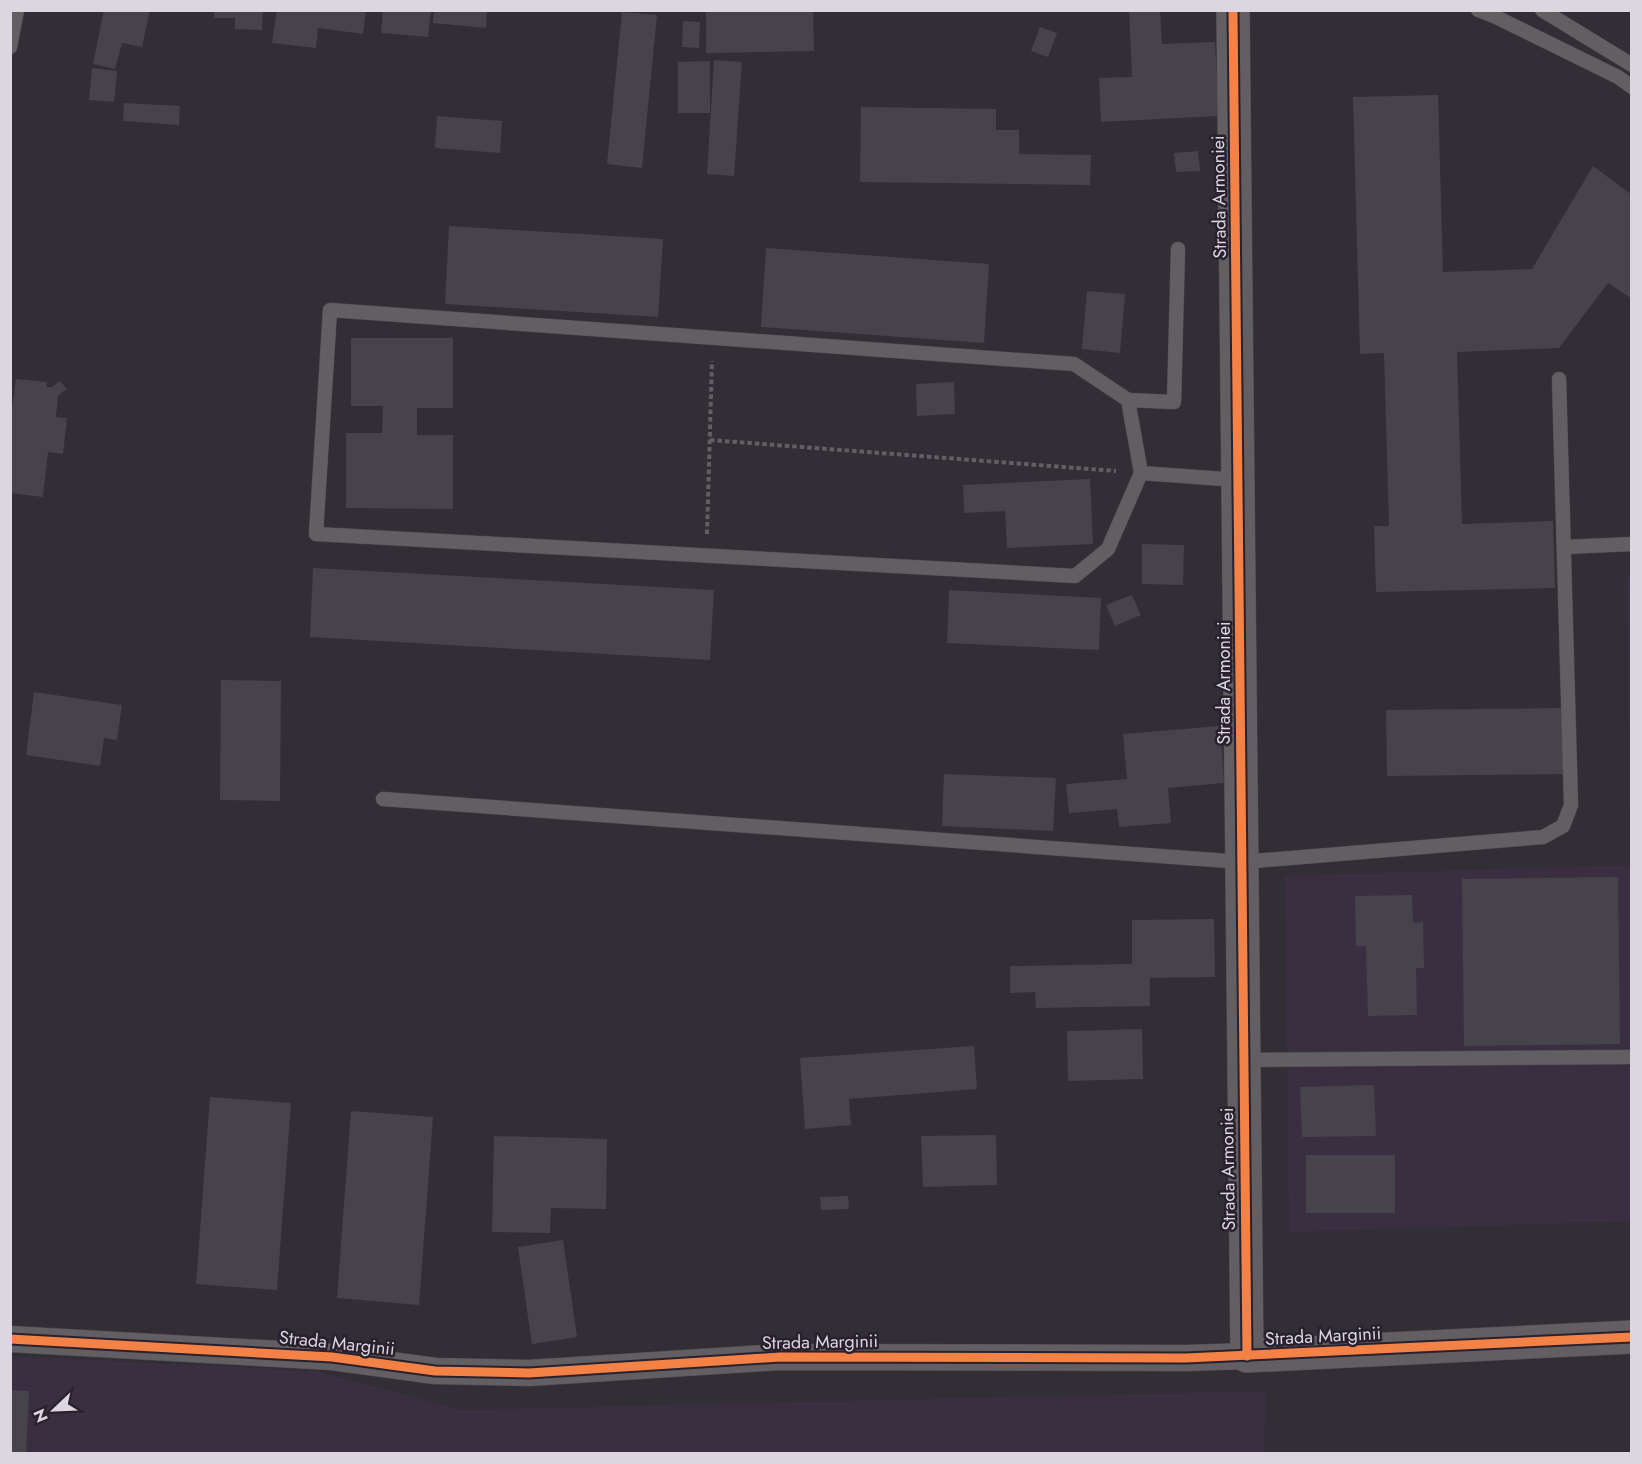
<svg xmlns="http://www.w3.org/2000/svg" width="1642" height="1464" font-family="Jost,sans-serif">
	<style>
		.built { fill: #3a2f41 }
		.building { fill: #47434a }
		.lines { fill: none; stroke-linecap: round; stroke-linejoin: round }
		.service-casing { stroke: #4d4a50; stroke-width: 15 }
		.minor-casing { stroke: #4d4a50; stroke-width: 27 }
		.tertiary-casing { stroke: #4d4a50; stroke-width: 34 }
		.path { stroke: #625f63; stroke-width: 4; stroke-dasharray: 4.5 3; stroke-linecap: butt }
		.service { stroke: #625f63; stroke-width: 14 }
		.minor { stroke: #625f63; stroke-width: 26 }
		.tertiary { stroke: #625f63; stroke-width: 33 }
		.cycleway-casing { stroke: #29212e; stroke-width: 13 }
		.cycleway { stroke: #f48246; stroke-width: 9 }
		.labels { text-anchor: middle; stroke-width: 5; stroke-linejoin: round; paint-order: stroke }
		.street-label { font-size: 18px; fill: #dbd6df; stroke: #29212e }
	</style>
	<rect width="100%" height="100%" fill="#322e36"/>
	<!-- built -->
	<g class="built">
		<polygon points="1627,576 1631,576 1631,1221 1289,1232 1285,876 1630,865"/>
		<polygon points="11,1356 316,1371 462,1410 1266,1391 1264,1453 11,1454"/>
	</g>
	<!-- building -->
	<g class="building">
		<polygon points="104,10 150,10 142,47 122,43 115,69 93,64"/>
		<polygon points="214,10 263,10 262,30 235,29 235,18 214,18"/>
		<polygon points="277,10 366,10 363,34 318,28 316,48 272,43"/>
		<polygon points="383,10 431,10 428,37 381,33"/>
		<polygon points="434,10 487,10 486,28 433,23"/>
		<polygon points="706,10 813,10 814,51 706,53"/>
		<polygon points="1129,10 1160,10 1162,44 1215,42 1219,116 1101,122 1099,78 1132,77"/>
		<polygon points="622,12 657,15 642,168 607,164"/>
		<polygon points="683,21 700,22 699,48 682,47"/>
		<polygon points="1040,27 1057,33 1048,57 1031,51"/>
		<polygon points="714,60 742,62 734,176 707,174"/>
		<polygon points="710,61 710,113 678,113 678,62"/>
		<polygon points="92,68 117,71 114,102 89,100"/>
		<polygon points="1438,95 1443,272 1532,269 1593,166 1632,195 1632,299 1608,283 1559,348 1457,352 1462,524 1553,521 1555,588 1376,592 1374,526 1389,526 1384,353 1360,354 1353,97"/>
		<polygon points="124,103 180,106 179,125 123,121"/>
		<polygon points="861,107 996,109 996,130 1019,130 1019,154 1091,155 1090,185 860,182"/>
		<polygon points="437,116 502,121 500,153 435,148"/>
		<polygon points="1198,151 1200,171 1176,172 1174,153"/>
		<polygon points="449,226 663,239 658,317 445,304"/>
		<polygon points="766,248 989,264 984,343 761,327"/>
		<polygon points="1087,291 1125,294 1120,353 1082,349"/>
		<polygon points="351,338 453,338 453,408 417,408 417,435 453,435 453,509 346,508 346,433 382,433 383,406 351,406"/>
		<polygon points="16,379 47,382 46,387 52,387 60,381 67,389 58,396 56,417 67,418 63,454 48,452 43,497 10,493 10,423"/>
		<polygon points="954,382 955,414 917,416 916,384"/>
		<polygon points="1090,479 1093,544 1007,548 1005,511 964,513 963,485"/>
		<polygon points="1142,544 1184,545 1183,585 1142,584"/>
		<polygon points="313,568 714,590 710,660 310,637"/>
		<polygon points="949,590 1101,598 1099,650 947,643"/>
		<polygon points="1132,595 1141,615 1115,626 1106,605"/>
		<polygon points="221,680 281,681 280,801 220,800"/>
		<polygon points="34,692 122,705 117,740 104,738 100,766 26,755"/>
		<polygon points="1565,708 1566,774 1387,776 1386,710"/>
		<polygon points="1220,726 1224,783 1168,788 1171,823 1119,827 1117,809 1069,813 1066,784 1127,779 1123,734"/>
		<polygon points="944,774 1056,778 1053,831 942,826"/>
		<polygon points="1618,877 1620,1044 1464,1046 1462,879"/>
		<polygon points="1412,895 1413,923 1423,922 1424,968 1416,968 1417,1015 1368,1016 1366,946 1356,946 1355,896"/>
		<polygon points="1214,919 1215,977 1150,978 1150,1006 1036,1008 1035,992 1010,993 1010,966 1132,964 1132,920"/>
		<polygon points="1142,1029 1143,1079 1068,1081 1067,1031"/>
		<polygon points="974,1046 977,1089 849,1099 851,1125 805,1129 800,1058"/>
		<polygon points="1374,1085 1376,1136 1302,1137 1300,1087"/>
		<polygon points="210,1097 291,1103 277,1290 196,1284"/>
		<polygon points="351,1111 433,1117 419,1305 337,1298"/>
		<polygon points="996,1135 997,1185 923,1187 921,1136"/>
		<polygon points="494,1136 607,1139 606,1209 551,1208 550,1233 492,1232"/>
		<rect x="1306" y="1155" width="89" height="58"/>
		<polygon points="848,1196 849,1209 821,1210 820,1197"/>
		<polygon points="563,1240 577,1337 532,1344 518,1247"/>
		<polygon points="10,1390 29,1391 26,1454 10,1454"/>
	</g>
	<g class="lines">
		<!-- service casing -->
		<g class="service-casing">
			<g id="service">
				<polyline points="1478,10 1494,16 1618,77 1632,87"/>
				<polyline points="1542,10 1632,65"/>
				<polyline points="10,47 17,10"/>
				<polyline points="1128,400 1174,402 1178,249"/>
				<polyline points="1141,473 1108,549 1075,576 316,534 330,310 1074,364 1128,400 1141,473 1238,480"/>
				<polyline points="1564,547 1632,544"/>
				<polyline points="383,799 1242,862 1543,837 1563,826 1571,805 1559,379"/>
				<polyline points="1243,1060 1632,1057"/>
			</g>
		</g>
		<!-- minor casing -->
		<g class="minor-casing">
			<polyline id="minor" points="10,1339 332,1357 435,1371 529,1373 780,1357 1186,1358 1247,1356"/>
		</g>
		<!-- tertiary casing -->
		<g class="tertiary-casing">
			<polyline id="tertiary" points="1233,10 1247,1356 1632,1337"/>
		</g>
		<!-- path -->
		<g class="path">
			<polyline points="710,440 1116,471"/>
			<polyline points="707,534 712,361"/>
		</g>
		<!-- service -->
		<use href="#service" class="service"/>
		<!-- minor -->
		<use href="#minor" class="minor"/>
		<!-- tertiary -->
		<use href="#tertiary" class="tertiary"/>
		<!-- cycleway casing -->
		<g class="cycleway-casing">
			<g id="cycleway">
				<polyline points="1233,10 1247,1356"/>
				<polyline points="10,1339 332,1357 435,1371 529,1373 780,1357 1186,1358 1632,1337"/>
			</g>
		</g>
		<!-- cycleway -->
		<use href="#cycleway" class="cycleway"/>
	</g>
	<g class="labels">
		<!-- street labels -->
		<g class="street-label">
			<text transform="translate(1219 197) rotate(-91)" y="6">Strada Armoniei</text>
			<text transform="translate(1224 683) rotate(-90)" y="6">Strada Armoniei</text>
			<text transform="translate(1228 1169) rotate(-91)" y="6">Strada Armoniei</text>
			<text transform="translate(1323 1336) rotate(-3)" y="6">Strada Marginii</text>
			<text transform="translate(820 1342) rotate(-1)" y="6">Strada Marginii</text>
			<text transform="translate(337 1343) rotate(6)" y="6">Strada Marginii</text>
		</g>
	</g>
	<!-- border -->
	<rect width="1642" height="1464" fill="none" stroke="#dbd6df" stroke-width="24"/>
	<!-- north arrow -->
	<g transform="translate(54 1410) rotate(247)" stroke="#29212e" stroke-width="4.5" paint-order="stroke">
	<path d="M0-4.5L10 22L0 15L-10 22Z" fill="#dbd6df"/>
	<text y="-9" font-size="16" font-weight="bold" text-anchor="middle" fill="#dbd6df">N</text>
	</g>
</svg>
